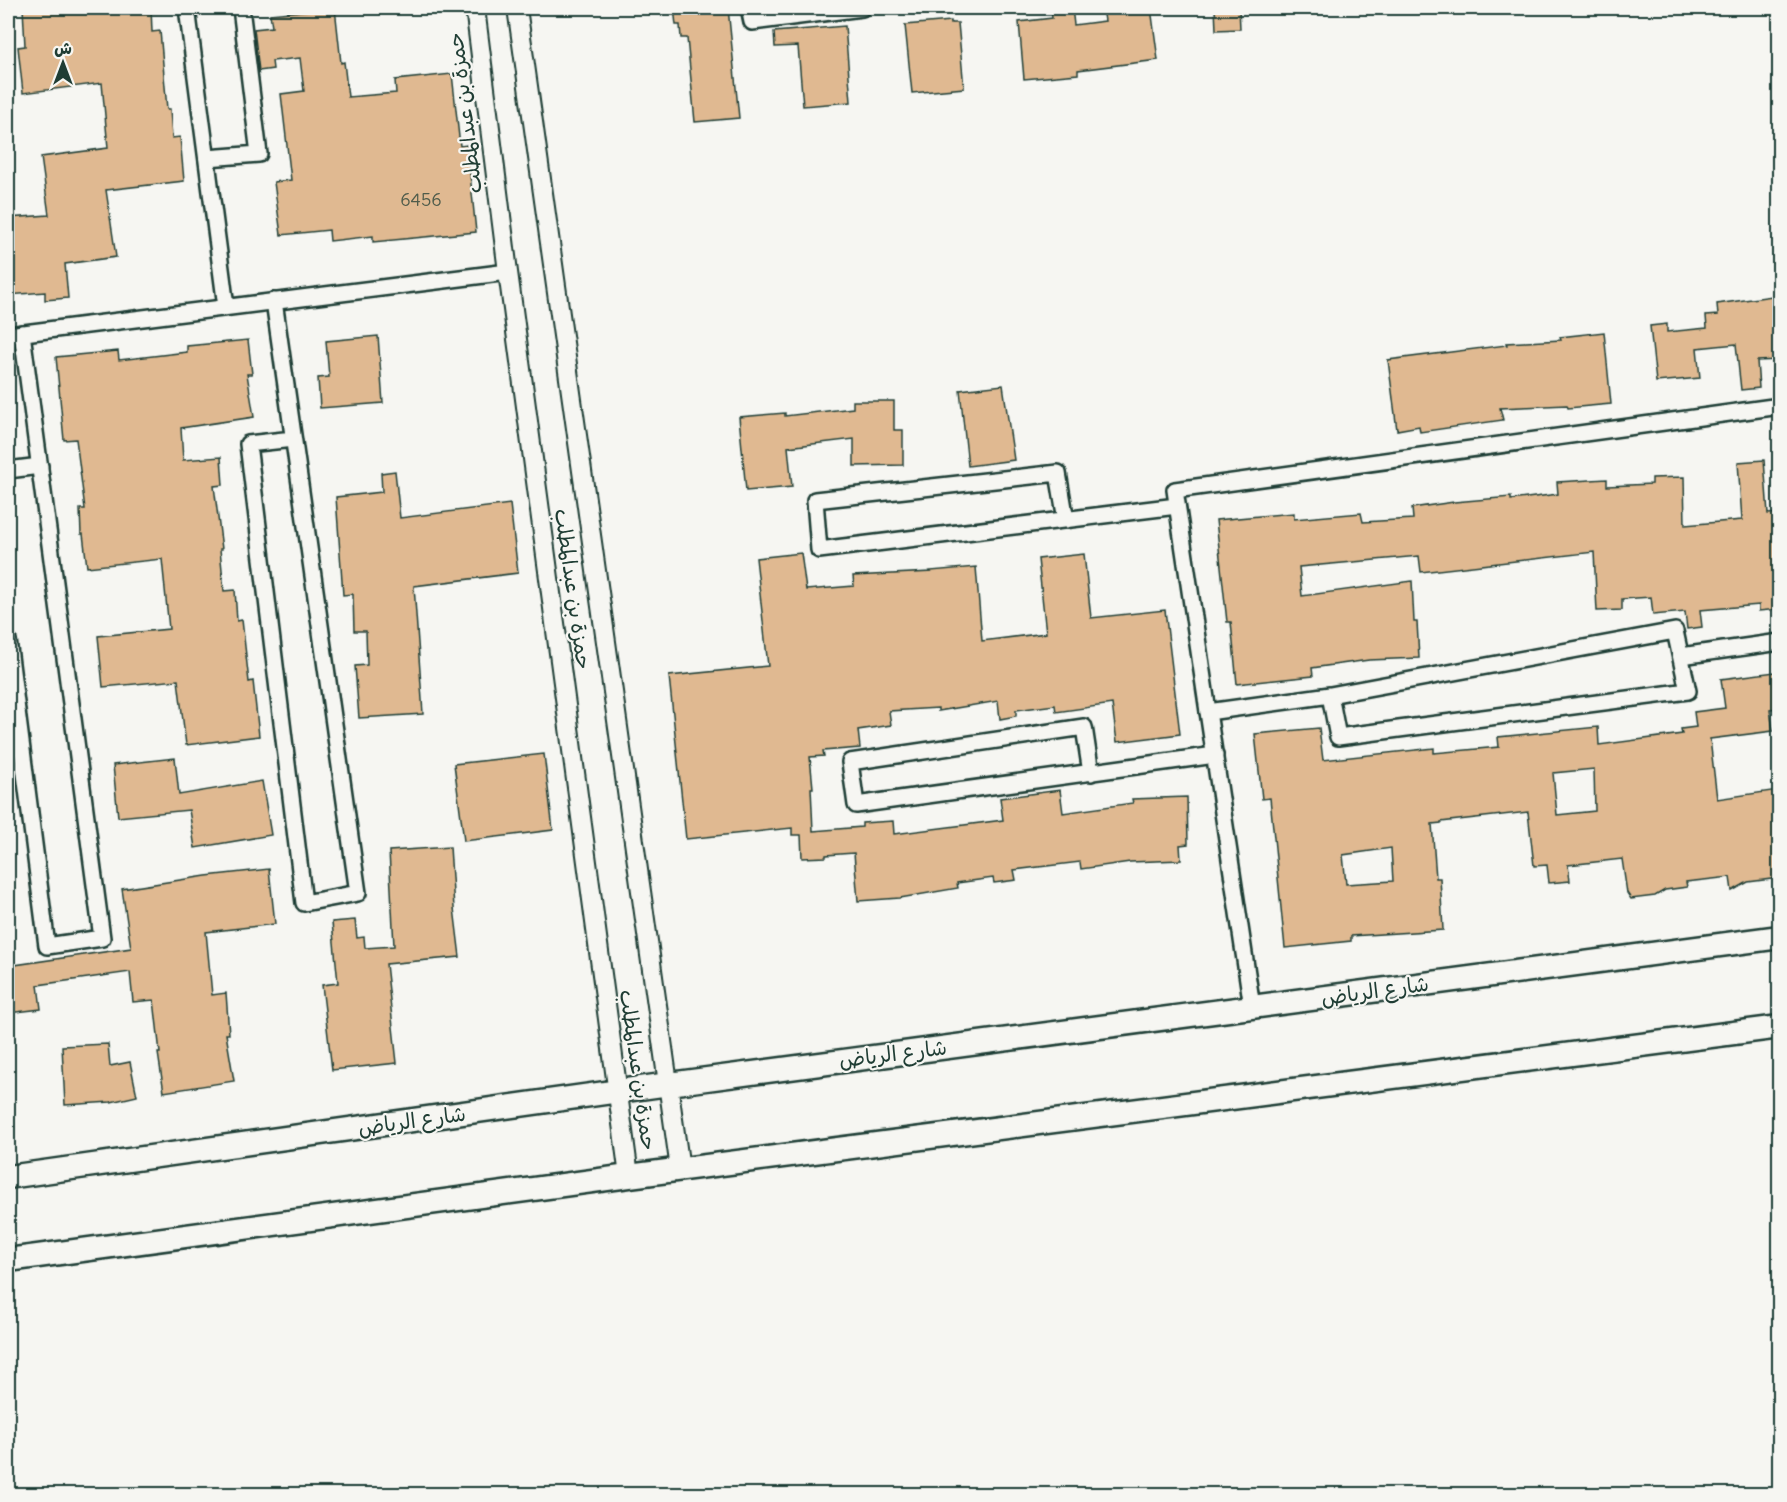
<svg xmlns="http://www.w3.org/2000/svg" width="1787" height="1502" font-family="Delius,'Playpen Sans Arabic',sans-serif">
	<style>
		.building { fill: #e0b991; stroke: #1f3d34; stroke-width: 1.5; fill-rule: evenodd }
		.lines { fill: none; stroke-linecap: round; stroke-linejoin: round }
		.minor-casing { stroke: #1f3d34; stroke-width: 20 }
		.tertiary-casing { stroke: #1f3d34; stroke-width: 22 }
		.primary-casing { stroke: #1f3d34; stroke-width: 27 }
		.minor { stroke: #f6f6f2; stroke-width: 15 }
		.tertiary { stroke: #f6f6f2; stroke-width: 18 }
		.primary { stroke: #f6f6f2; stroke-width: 22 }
		.labels { text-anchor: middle; stroke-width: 4.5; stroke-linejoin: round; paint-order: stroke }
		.number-label { font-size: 18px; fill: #4f5c4b }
		.street-label { font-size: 21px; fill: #1f3d34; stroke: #f6f6f2 }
	</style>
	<rect width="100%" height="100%" fill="#f6f6f2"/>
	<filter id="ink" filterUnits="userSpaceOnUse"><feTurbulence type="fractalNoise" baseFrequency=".0167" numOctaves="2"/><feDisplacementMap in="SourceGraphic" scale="12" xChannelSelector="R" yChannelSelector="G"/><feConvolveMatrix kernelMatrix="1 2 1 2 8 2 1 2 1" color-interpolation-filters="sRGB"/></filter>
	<g filter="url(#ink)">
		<!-- building -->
		<g class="building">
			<polygon points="23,8 151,8 152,32 160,31 167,109 170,109 172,138 180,137 184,181 106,190 116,257 65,264 68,298 45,300 45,292 8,295 8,255 11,255 8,218 49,215 41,157 108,148 102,83 23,93 18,47 25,46"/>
			<polygon points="335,8 341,63 344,62 348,97 396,93 395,80 452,74 460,146 467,145 476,232 373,242 373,236 330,241 329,230 281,235 274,182 291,180 281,94 304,91 300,58 272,61 273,69 259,71 254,29 272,27 270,14"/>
			<polygon points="674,8 728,8 739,118 695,122 687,38 681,38 680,25 676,25"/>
			<polygon points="1072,8 1074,25 1105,21 1103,8 1151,8 1158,60 1078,70 1078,74 1024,79 1019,22 1052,18 1051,9"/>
			<polygon points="1215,8 1239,8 1240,29 1216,30"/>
			<polygon points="951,21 951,23 958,23 964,88 912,93 905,25"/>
			<polygon points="845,26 851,102 803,106 798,46 775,47 774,32"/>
			<polygon points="1779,295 1779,360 1757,361 1759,388 1741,390 1736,344 1697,348 1700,378 1656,382 1650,326 1667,324 1667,332 1707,328 1706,316 1718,315 1717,304"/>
			<polygon points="1604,332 1611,404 1568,408 1567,405 1500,408 1503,420 1420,432 1419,426 1397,430 1388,360 1507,345 1506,343 1561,340 1560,337"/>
			<polygon points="378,336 383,403 320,408 318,378 329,377 326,341"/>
			<polygon points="248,340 252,374 247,374 254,417 181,428 183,460 221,457 223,485 214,486 222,549 220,549 224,591 235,590 237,621 242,620 249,682 253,681 259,736 186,745 178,680 103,687 98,636 169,629 162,559 87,567 83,534 81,534 80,509 85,509 76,439 64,440 56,357 118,351 119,360 187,352 187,346"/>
			<polygon points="1003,385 1014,460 968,466 960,390"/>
			<polygon points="853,401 894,401 894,430 903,430 903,465 854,466 854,439 788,447 792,487 746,491 739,417 785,413 785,416 853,408"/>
			<polygon points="1764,460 1768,514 1779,513 1779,609 1759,611 1759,605 1700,610 1702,627 1687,629 1685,612 1653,615 1651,597 1622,599 1622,610 1597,611 1594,552 1421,572 1419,556 1299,567 1302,596 1412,581 1414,622 1417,622 1419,658 1369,660 1312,668 1313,676 1237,684 1231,622 1227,622 1216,520 1294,513 1294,519 1361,513 1363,522 1413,519 1412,508 1454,502 1511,497 1511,500 1558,494 1557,482 1607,479 1607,486 1652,484 1652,478 1684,477 1685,525 1742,520 1738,462"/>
			<polygon points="395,471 400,518 510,504 518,573 414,586 423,714 359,718 355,666 367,665 366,631 354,631 353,594 343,595 336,497 382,492 381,473"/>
			<polygon points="801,553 806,590 854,586 853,576 931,572 930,571 976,567 982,641 1046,633 1038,559 1084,554 1091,618 1165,610 1180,734 1117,742 1112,704 1056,712 1055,705 1016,710 1016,716 1000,719 998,701 938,711 938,708 889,711 891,725 858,730 860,748 823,751 824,756 810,757 813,788 811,788 813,831 862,827 862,823 893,821 894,834 1003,820 1000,798 1060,790 1063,813 1133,803 1132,799 1187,797 1188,844 1180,845 1181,860 1130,862 1081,869 1080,862 1014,870 1016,880 994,883 993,878 957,883 958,888 900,898 858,901 854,853 826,855 826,857 802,858 801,835 792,835 792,828 686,839 669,676 768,666 756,558"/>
			<path d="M1775,672l4,36 -9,1 3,22 -63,8 7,60 61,-9 1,88 -31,4 -16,9 -2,-14 -44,5 1,5 -22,3 -10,6 -24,3 -4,-6 -5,-34 -54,6 2,16 -21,2 -2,-18 -13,1 -6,-54 -87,10v1l-9,1 4,54h4l3,52 -92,6v5l-66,7 -15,-150 -8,1 -7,-65 64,-6 4,32 111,-12v5l65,-6 -1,-10 100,-10 1,18 83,-11 -1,-5 15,-2 -2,-15 31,-4 -4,-29zM1594,769l1,42 -38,4 -4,-42zM1391,848l2,33 -47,3 -3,-29z"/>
			<polygon points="544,754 553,830 464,841 454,764"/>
			<polygon points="175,758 179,795 262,781 271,835 195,848 189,810 118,817 113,765"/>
			<polygon points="450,847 454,908 460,957 386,964 397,1063 332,1070 322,985 338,983 332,922 355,920 357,938 364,937 365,948 394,946 389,851"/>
			<polygon points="269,869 275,924 206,932 212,995 226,993 229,1034 226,1034 234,1081 164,1092 158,1053 160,1053 154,1000 133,1002 130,972 38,985 41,1009 8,1013 8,966 131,948 122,889 206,876"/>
			<polygon points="108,1044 110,1066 130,1062 137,1096 111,1102 65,1105 62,1046"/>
		</g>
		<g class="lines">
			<!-- minor casing -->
			<g class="minor-casing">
				<g id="minor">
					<polyline points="187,8 226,307"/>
					<polyline points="749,8 752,22 862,8"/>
					<polyline points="207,158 259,154 241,8"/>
					<polyline points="274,301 358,893 304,903 248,444 293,439"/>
					<polyline points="8,335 508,272"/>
					<polyline points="8,470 40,466"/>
					<polyline points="1066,520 1058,473 815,500 819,550 1177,506"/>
					<polyline points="8,640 47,946 102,938 22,333"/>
					<polyline points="1681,656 1780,642"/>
					<polyline points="1208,712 1330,695 1675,631 1688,691 1338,737 1330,695"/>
					<polyline points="1091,773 1084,727 850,762 856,805 1215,755"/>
					<polyline points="1252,1007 1175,490 1780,406"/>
				</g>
			</g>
			<!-- tertiary casing -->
			<g class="tertiary-casing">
				<g id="tertiary">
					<polyline points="475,8 508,272 629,1176"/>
					<polyline points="517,8 680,1169"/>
				</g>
			</g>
			<!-- primary casing -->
			<g class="primary-casing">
				<g id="primary">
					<polyline points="8,1177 669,1084 1780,937"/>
					<polyline points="8,1260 629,1176 1780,1027"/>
				</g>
			</g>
			<!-- minor -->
			<use href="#minor" class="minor"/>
			<!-- tertiary -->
			<use href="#tertiary" class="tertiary"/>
			<!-- primary -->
			<use href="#primary" class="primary"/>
		</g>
	</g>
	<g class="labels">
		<!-- number labels -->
		<g class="number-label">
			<text x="421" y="206">6456</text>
		</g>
		<!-- street labels -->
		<g class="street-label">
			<text transform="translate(465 113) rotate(-97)" y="7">حمزة بن عبدالمطلب</text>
			<text transform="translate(573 589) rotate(82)" y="7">حمزة بن عبدالمطلب</text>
			<text transform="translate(1375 991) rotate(-8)" y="7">شارع الرياض</text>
			<text transform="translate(893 1054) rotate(-7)" y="7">شارع الرياض</text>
			<text transform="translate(638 1070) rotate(82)" y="7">حمزة بن عبدالمطلب</text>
			<text transform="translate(412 1121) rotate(-8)" y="7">شارع الرياض</text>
		</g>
	</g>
	<!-- margin -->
	<rect width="1787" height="1502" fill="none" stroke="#f6f6f2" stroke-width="30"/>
	<rect x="15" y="15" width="1757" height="1472" fill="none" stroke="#1f3d34" stroke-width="2" filter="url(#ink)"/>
	<!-- north arrow -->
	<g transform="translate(63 63)" stroke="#f6f6f2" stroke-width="4.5" paint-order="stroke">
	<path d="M0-4.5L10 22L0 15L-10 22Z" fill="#1f3d34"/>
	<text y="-9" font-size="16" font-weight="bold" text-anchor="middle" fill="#1f3d34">ش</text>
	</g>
</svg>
